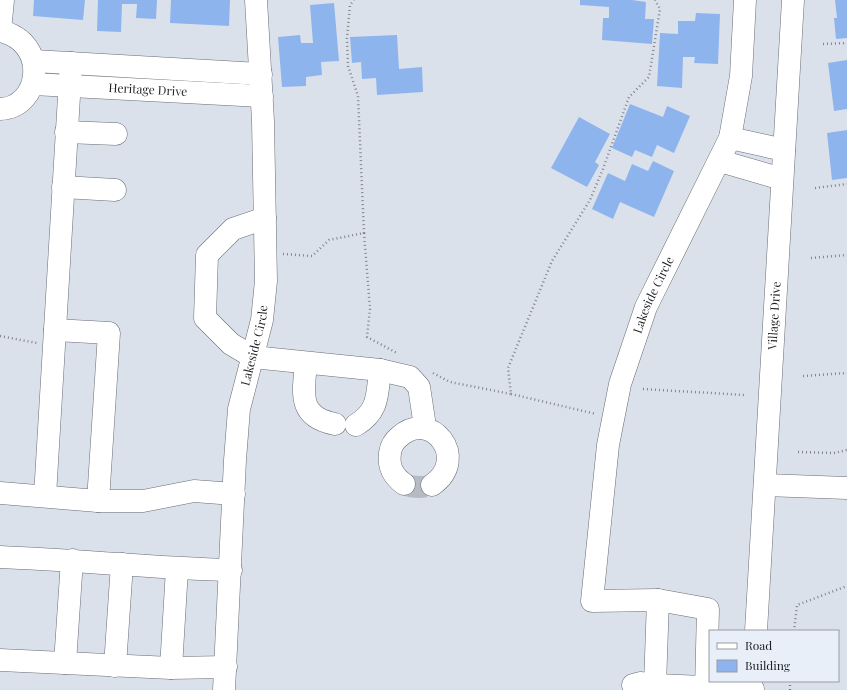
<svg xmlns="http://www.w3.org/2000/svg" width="847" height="690" font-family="'Playfair Display',serif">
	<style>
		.building { fill: #8eb4ed }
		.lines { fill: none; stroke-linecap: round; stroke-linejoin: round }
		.minor-tunnel { stroke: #b5bac3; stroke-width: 22; stroke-dasharray: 22 11; stroke-linecap: butt }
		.minor-casing { stroke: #676c75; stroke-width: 23 }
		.path { stroke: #81868c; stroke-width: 2.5; stroke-dasharray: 1 3; stroke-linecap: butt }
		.minor { stroke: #fff; stroke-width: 22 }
		.labels { text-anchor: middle; stroke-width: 3; stroke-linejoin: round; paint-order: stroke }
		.street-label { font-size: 12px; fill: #1d2023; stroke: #e8eff9 }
	</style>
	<rect width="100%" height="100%" fill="#dbe1eb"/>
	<!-- building -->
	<g class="building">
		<polygon points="34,0 85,0 83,20 33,16"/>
		<polygon points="98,0 157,0 156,19 136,18 137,4 122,4 121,32 97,31"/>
		<polygon points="171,0 230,0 229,26 170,23"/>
		<polygon points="580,0 632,0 646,2 645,19 654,19 652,44 602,40 603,18 609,18 609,7 580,5"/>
		<polygon points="835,0 847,0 847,38 836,39 834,18 837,18"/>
		<polygon points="334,3 339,61 321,62 322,75 306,77 306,86 282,87 278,37 300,35 301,43 313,43 310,5"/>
		<polygon points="696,13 720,14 718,64 694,63 695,57 683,57 682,88 657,86 660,33 678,34 678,21 695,21"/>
		<polygon points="397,35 399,69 422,67 423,92 377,95 376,78 362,79 361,62 352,63 350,37"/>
		<polygon points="847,60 847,109 834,111 828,63"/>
		<polygon points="630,104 663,117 667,106 690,116 674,153 657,145 652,157 635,150 632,157 612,148"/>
		<polygon points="579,117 610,134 595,162 599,165 587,187 551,168"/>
		<polygon points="847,130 847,178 832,180 827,133"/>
		<polygon points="653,161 674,171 654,217 620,202 613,219 592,209 608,173 625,181 632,164 648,171"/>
	</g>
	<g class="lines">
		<!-- minor-tunnel -->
		<path class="minor-tunnel" d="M404,484c10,4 17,4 28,1"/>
		<!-- minor casing -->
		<g class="minor-casing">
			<g id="minor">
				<path d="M0,31c50,11 41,77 0,78"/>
				<polyline points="0,31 3,0"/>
				<polyline points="34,61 261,74"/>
				<path id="s1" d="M33,84l229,12"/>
				<polyline points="66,132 116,134"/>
				<polyline points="730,138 784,150"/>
				<polyline points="720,161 782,179"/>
				<polyline points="63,187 115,190"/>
				<polyline points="265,218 233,229 207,255 205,318 231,344 253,357 380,370 410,377 419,387 424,420 422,428"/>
				<polyline points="55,330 109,333 98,501"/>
				<path d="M306,364c-3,30 -8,53 29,60"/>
				<path d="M356,425c23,-14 21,-30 24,-55"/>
				<path d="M404,484c-11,-8 -16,-17 -14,-31 1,-7 4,-12 9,-16 31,-29 72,21 33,48"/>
				<polyline points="765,485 847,488"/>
				<polyline points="0,493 98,501 143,501 194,491 234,494"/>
				<polyline points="45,496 71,63"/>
				<path d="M0,557c77,3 154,11 231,13"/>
				<path id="s2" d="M756,631l37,-631"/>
				<polyline points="0,660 171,668 226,667"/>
				<polyline points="65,663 72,560"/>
				<polyline points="115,666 122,564"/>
				<polyline points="171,668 177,569"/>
				<polyline points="633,685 640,683 655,685 658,600"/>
				<path id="s3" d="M224,690l11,-230 4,-51 23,-89 4,-39 -3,-160 -7,-121"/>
				<polyline points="654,690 655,685 753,689"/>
				<path id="s4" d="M706,690l2,-81 -50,-9 -66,1 16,-156 12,-61 26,-77 84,-169 11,-62 4,-76"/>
			</g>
		</g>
		<!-- path -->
		<g class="path">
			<polyline points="823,44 847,43"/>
			<polyline points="815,188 847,184"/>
			<polyline points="364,233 370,309 367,337 397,353"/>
			<polyline points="283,254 312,256 329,240 364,233 358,96 348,66 347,38 350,5 354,0"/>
			<polyline points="811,258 847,255"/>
			<polyline points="0,336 37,343"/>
			<polyline points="433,373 450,382 511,394 508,368 552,261 590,200 603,169 629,97 649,77 660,9 655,0"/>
			<polyline points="803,376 847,373"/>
			<polyline points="643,389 744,395"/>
			<polyline points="511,394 596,414"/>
			<polyline points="798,452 834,453 847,450"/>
			<polyline points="794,631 797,605 847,586"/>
			<polyline points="790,690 790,681"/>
		</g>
		<!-- minor -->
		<use href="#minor" class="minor"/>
	</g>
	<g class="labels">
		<!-- street labels -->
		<g class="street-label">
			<text dy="4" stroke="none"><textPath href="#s1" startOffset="115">Heritage Drive</textPath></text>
			<text dy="4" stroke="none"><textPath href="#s4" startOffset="512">Lakeside Circle</textPath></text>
			<text dy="4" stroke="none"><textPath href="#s2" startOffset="316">Village Drive</textPath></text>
			<text dy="4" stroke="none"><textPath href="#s3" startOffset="347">Lakeside Circle</textPath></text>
		</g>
	</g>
	<!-- legend -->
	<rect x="709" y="630" width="130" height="52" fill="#e8eff9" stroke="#979ca3"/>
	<rect x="717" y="643" width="20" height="6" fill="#ffffff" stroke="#979ca3"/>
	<text x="745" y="650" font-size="12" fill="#1d2023">Road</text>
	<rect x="717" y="660" width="20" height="12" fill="#8eb4ed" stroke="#979ca3"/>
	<text x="745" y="670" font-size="12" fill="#1d2023">Building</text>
</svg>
